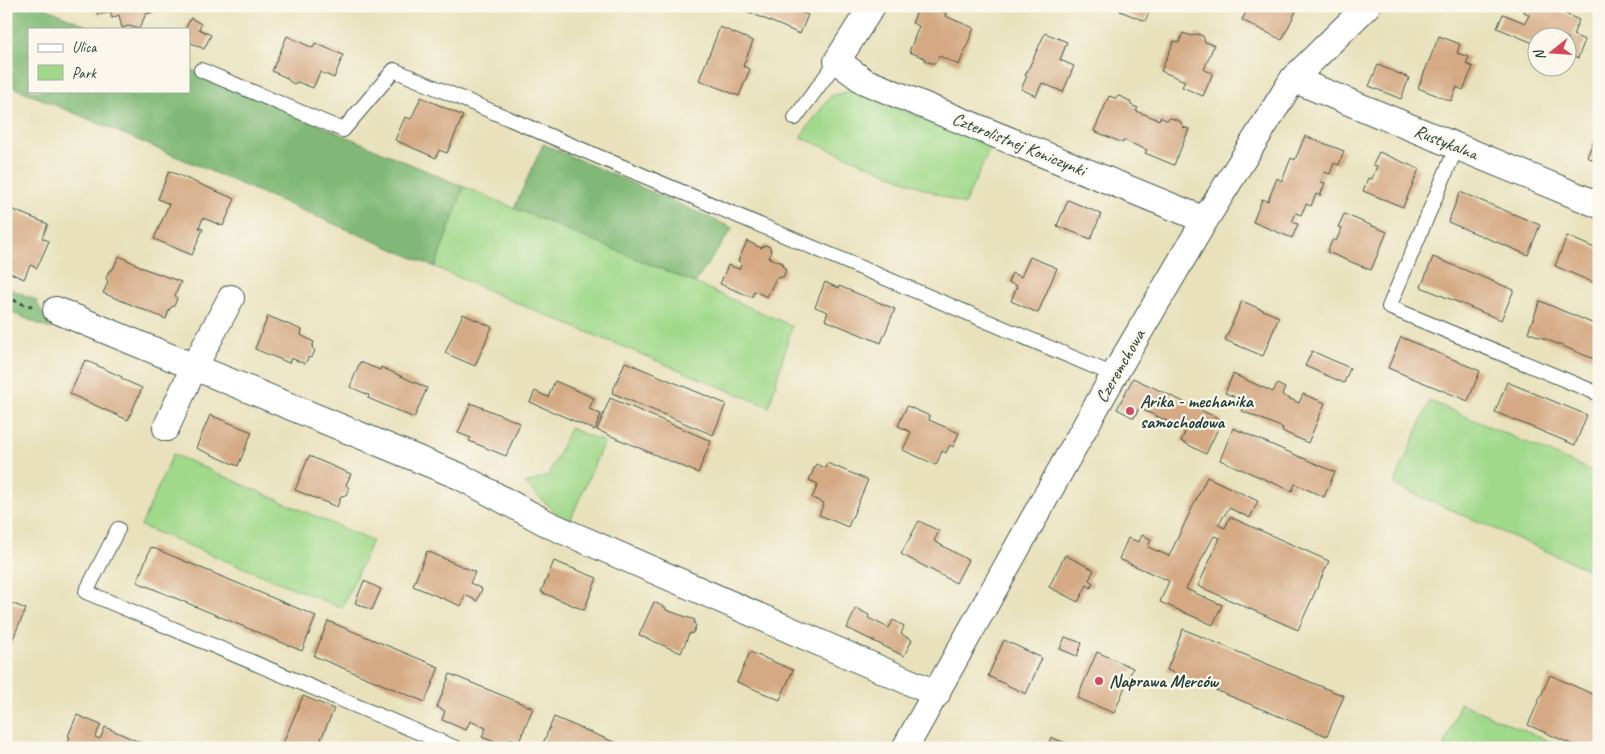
<svg xmlns="http://www.w3.org/2000/svg" width="1605" height="754" font-family="Caveat,sans-serif">
	<style>
		.green { fill: #a1d98b; stroke: #608b60 }
		.forest { fill: #80b977; stroke: #507b56 }
		.building { fill: #d4a983 }
		.lines { fill: none; stroke-linecap: round; stroke-linejoin: round }
		.lane-casing { stroke: #3d5648; stroke-width: 16 }
		.street-casing { stroke: #3d5648; stroke-width: 28 }
		.path { stroke: #3d5648; stroke-width: 3; stroke-dasharray: 4 4; stroke-linecap: butt }
		.lane { stroke: #fff; stroke-width: 14 }
		.street { stroke: #fff; stroke-width: 26 }
		.poi-dot { fill: #d1495b; stroke: #fbf7ec; stroke-width: 2 }
		.labels { text-anchor: middle; stroke-width: 4.5; stroke-linejoin: round; paint-order: stroke }
		.street-label { font-size: 18px; fill: #1f3d34; stroke: #fbf7ec }
		.poi-label { font-size: 18px; font-weight: bold; fill: #1f3d34; stroke: #fbf7ec; text-anchor: start }
	</style>
	<rect width="100%" height="100%" fill="#fbf7ec"/>
	<filter id="ink" filterUnits="userSpaceOnUse"><feTurbulence type="fractalNoise" baseFrequency=".02" numOctaves="2"/><feDisplacementMap in="SourceGraphic" scale="10" xChannelSelector="R" yChannelSelector="G"/><feConvolveMatrix kernelMatrix="1 2 1 2 8 2 1 2 1" color-interpolation-filters="sRGB"/></filter>
	<filter id="wash" filterUnits="userSpaceOnUse"><feTurbulence type="fractalNoise" baseFrequency=".0096" numOctaves="4" result="noise"/><feDisplacementMap in="SourceGraphic" scale="20" xChannelSelector="R" yChannelSelector="G"/><feGaussianBlur stdDeviation="1.12" result="paint"/><feColorMatrix in="noise" values="0 0 0 0 0 0 0 0 0 0 0 0 0 0 0 0 0 1.4 0 .05"/><feComposite in="paint" operator="in"/></filter>
	<g filter="url(#wash)">
		<rect width="100%" height="100%" fill="#e8e1bc"/>
		<!-- green -->
		<g class="green">
			<polygon points="853,90 991,147 964,205 800,137 831,96"/>
			<polygon points="464,187 695,283 792,326 769,407 519,304 435,267"/>
			<polygon points="1430,401 1599,474 1599,574 1394,485"/>
			<polygon points="570,428 604,442 570,521 555,512 525,484 549,475"/>
			<polygon points="173,454 372,541 342,608 141,526"/>
			<polygon points="1460,703 1565,748 1444,748"/>
		</g>
		<!-- forest -->
		<g class="forest">
			<polygon points="6,6 41,6 94,29 29,29 29,91 189,91 189,69 464,187 435,267 6,84"/>
			<polygon points="543,144 733,228 695,283 514,208"/>
			<polygon points="6,287 36,300 50,329 8,311 6,314"/>
		</g>
		<g id="blocks">
			<!-- building -->
			<g class="building">
				<polygon points="95,6 152,6 154,12 146,14 139,29 129,26 122,28 119,15 112,18 110,11 98,15"/>
				<polygon points="745,6 804,6 801,12 808,15 800,34 744,10"/>
				<polygon points="919,6 931,6 946,13 945,16 974,28 959,65 939,56 936,63 931,63 925,61 925,58 909,52 919,26 912,23"/>
				<polygon points="1122,6 1152,6 1145,21 1120,11"/>
				<polygon points="1249,6 1286,6 1296,11 1282,40 1242,20"/>
				<polygon points="1526,6 1548,6 1579,20 1573,35 1585,40 1578,58 1568,54 1568,38 1538,38 1538,45 1497,28 1503,14 1525,23 1529,15 1524,12"/>
				<polygon points="191,18 201,24 199,29 211,35 204,49 189,42 189,29 185,29"/>
				<polygon points="720,27 753,41 743,66 750,69 739,96 699,80"/>
				<polygon points="1045,33 1067,42 1060,60 1074,66 1063,92 1042,83 1036,96 1021,89 1027,76 1025,76"/>
				<polygon points="1183,33 1192,36 1197,34 1203,36 1205,42 1214,45 1204,70 1213,73 1203,96 1182,87 1185,81 1161,71 1174,41 1179,43"/>
				<polygon points="287,36 313,48 315,43 343,55 334,78 320,72 313,88 298,82 294,84 289,81 287,78 272,71"/>
				<polygon points="1439,36 1460,44 1457,53 1469,57 1466,64 1473,67 1463,90 1457,87 1451,101 1418,88"/>
				<polygon points="1378,65 1409,78 1401,99 1369,86"/>
				<polygon points="1109,96 1115,98 1119,96 1130,101 1131,105 1138,108 1136,111 1159,120 1160,117 1166,120 1171,118 1181,122 1183,127 1189,129 1174,165 1145,153 1147,150 1135,145 1124,140 1123,143 1094,131"/>
				<polygon points="421,97 463,116 447,153 439,150 436,158 395,140 405,117 411,119"/>
				<polygon points="1599,128 1599,162 1587,157"/>
				<polygon points="1305,136 1344,151 1339,165 1334,163 1330,174 1325,172 1321,182 1325,183 1320,196 1316,194 1311,206 1306,204 1301,215 1296,213 1292,222 1298,224 1292,238 1253,222 1262,199 1268,201 1277,178 1282,181 1291,158 1295,160"/>
				<polygon points="1379,152 1419,169 1403,207 1363,191 1368,178 1372,179 1377,166 1373,165"/>
				<polygon points="169,171 235,199 223,226 203,218 199,228 203,229 192,255 154,239 169,204 158,199"/>
				<polygon points="1460,192 1540,225 1528,255 1448,222"/>
				<polygon points="1068,200 1101,214 1091,239 1057,226"/>
				<polygon points="6,207 48,224 42,238 49,241 37,268 30,265 24,279 6,271"/>
				<polygon points="1344,214 1387,232 1371,270 1327,252 1333,239 1336,241 1342,228 1338,227"/>
				<polygon points="1567,236 1599,250 1599,285 1555,266"/>
				<polygon points="747,241 761,248 765,245 770,247 771,252 769,258 783,263 782,265 786,270 783,277 776,278 767,297 754,291 752,297 720,284 728,265 739,269 742,263 738,261"/>
				<polygon points="119,256 140,266 140,267 181,282 175,295 177,299 174,306 170,308 166,319 103,293 108,282 106,278 109,271 113,269"/>
				<polygon points="1030,257 1057,268 1038,313 1011,301 1017,286 1008,282 1012,273 1021,277"/>
				<polygon points="1433,257 1514,290 1501,320 1421,287"/>
				<polygon points="825,282 838,288 839,286 895,309 881,343 825,320 828,312 815,307"/>
				<polygon points="1242,301 1279,317 1263,356 1225,340"/>
				<polygon points="1540,301 1599,326 1599,361 1528,332"/>
				<polygon points="463,314 492,327 475,366 445,353"/>
				<polygon points="268,316 302,330 301,335 314,342 312,347 315,351 312,357 308,358 305,364 291,358 289,363 255,349"/>
				<polygon points="1401,337 1480,371 1468,401 1388,368"/>
				<polygon points="1312,351 1350,368 1344,383 1305,366"/>
				<polygon points="85,360 122,377 122,379 142,388 128,420 70,394"/>
				<polygon points="360,362 380,370 381,367 427,388 414,418 368,398 369,395 350,387"/>
				<polygon points="625,362 726,404 713,435 612,393"/>
				<polygon points="1233,374 1273,392 1277,384 1285,388 1282,395 1299,403 1303,394 1325,403 1308,443 1282,431 1283,428 1242,411 1246,401 1225,393"/>
				<polygon points="1133,378 1222,420 1206,454 1181,441 1186,430 1139,408 1134,418 1117,409"/>
				<polygon points="555,381 594,398 589,409 601,414 595,430 530,402 535,391 548,397"/>
				<polygon points="1507,382 1587,415 1575,445 1495,412"/>
				<polygon points="610,398 711,441 698,473 597,430"/>
				<polygon points="471,403 520,423 506,456 469,441 471,438 458,433"/>
				<polygon points="907,406 930,416 929,420 959,433 953,447 950,445 946,453 942,451 936,465 903,450 911,432 898,426"/>
				<polygon points="210,415 252,432 238,466 196,448"/>
				<polygon points="1233,428 1335,472 1324,497 1295,484 1292,491 1220,460"/>
				<polygon points="309,456 351,474 346,485 349,488 346,495 341,496 337,507 295,490"/>
				<polygon points="827,463 868,480 848,527 819,515 824,503 812,498 818,484 809,480 816,464 825,468"/>
				<polygon points="1207,477 1258,501 1250,518 1229,508 1218,525 1225,528 1230,517 1329,561 1298,630 1198,586 1220,538 1214,536 1186,589 1222,605 1213,625 1160,602 1169,581 1119,559 1128,538 1139,542 1142,535 1151,539 1148,547 1169,556"/>
				<polygon points="919,521 939,531 934,541 968,560 956,583 901,554"/>
				<polygon points="151,547 316,616 302,651 137,582"/>
				<polygon points="427,551 475,572 470,583 482,589 477,601 465,595 461,606 413,586"/>
				<polygon points="1065,555 1094,570 1089,580 1093,583 1091,588 1087,585 1078,602 1049,587"/>
				<polygon points="554,561 597,578 584,610 541,592"/>
				<polygon points="364,581 381,589 372,610 355,603"/>
				<polygon points="9,602 26,609 6,654 6,608"/>
				<polygon points="654,602 666,608 666,610 695,620 694,623 696,626 693,633 689,634 681,653 639,635"/>
				<polygon points="856,608 869,615 868,618 889,628 893,620 904,626 901,634 912,640 904,656 847,628"/>
				<polygon points="328,621 439,667 425,702 314,656"/>
				<polygon points="1183,629 1344,696 1327,736 1167,670"/>
				<polygon points="1065,637 1082,643 1077,656 1060,649"/>
				<polygon points="1004,640 1042,658 1026,694 988,676"/>
				<polygon points="750,652 793,670 780,700 737,682"/>
				<polygon points="1097,652 1133,668 1114,713 1077,698"/>
				<polygon points="450,674 533,708 519,742 510,738 507,747 482,737 486,728 470,721 466,730 442,720 445,711 437,707"/>
				<polygon points="1550,675 1599,697 1599,748 1580,748 1528,725"/>
				<polygon points="303,696 334,709 317,748 281,748"/>
				<polygon points="77,715 101,725 95,737 100,739 105,727 153,748 96,748 92,745 90,748 63,748 64,744 66,745 70,737 68,736"/>
				<polygon points="554,717 628,748 541,748"/>
				<polygon points="1051,737 1076,748 1047,748"/>
			</g>
		</g>
	</g>
	<g filter="url(#ink)">
		<use href="#blocks" fill-opacity="0" stroke="#3d5648" stroke-width="1"/>
		<g class="lines">
			<!-- lane casing -->
			<g class="lane-casing">
				<g id="lane">
					<polyline points="201,70 343,130 394,70 1114,375"/>
					<polyline points="795,118 837,61"/>
					<polyline points="1457,146 1389,307 1599,394"/>
					<polyline points="118,529 86,592 456,748"/>
				</g>
			</g>
			<!-- street casing -->
			<g class="street-casing">
				<g id="street">
					<polyline points="872,6 837,61 864,81 1205,220"/>
					<polyline points="1293,79 1599,205"/>
					<polyline points="56,310 459,476 550,525 937,694"/>
					<polyline points="166,428 194,367 231,298"/>
					<polyline points="905,748 1114,375 1205,220 1293,79 1367,6"/>
				</g>
			</g>
			<!-- path -->
			<polyline class="path" points="6,297 25,305 33,306"/>
			<!-- lane -->
			<use href="#lane" class="lane"/>
			<!-- street -->
			<use href="#street" class="street"/>
		</g>
	</g>
	<!-- markers -->
	<g class="poi-dot">
		<circle cx="1130" cy="411" r="5"/>
		<circle cx="1099" cy="681" r="5"/>
	</g>
	<g class="labels">
		<!-- street labels -->
		<g class="street-label">
			<text transform="translate(1446 142) rotate(22)" y="6">Rustykalna</text>
			<text transform="translate(1019 144) rotate(22)" y="6">Czterolistnej Koniczynki</text>
			<text transform="translate(1120 366) rotate(-60)" y="6">Czeremchowa</text>
		</g>
		<!-- poi labels -->
		<g class="poi-label">
			<text x="1140" y="407">Arika - mechanika<tspan x="1140" dy="21">samochodowa</tspan></text>
			<text x="1109" y="687">Naprawa Merców</text>
		</g>
	</g>
	<!-- margin -->
	<rect width="1605" height="754" fill="none" stroke="#fbf7ec" stroke-width="25"/>
	<!-- legend -->
	<rect x="28" y="28" width="162" height="65" fill="#fbf7ec" stroke="#a3ada2"/>
	<rect x="38" y="44" width="25" height="8" fill="#ffffff" stroke="#a3ada2"/>
	<text x="72" y="52" font-size="15" fill="#1f3d34">Ulica</text>
	<rect x="38" y="65" width="25" height="15" fill="#a1d98b" stroke="#a3ada2"/>
	<text x="72" y="78" font-size="15" fill="#1f3d34">Park</text>
	<!-- north arrow -->
	<g transform="translate(1552 52) rotate(253)"><circle r="24" fill="#fbf7ec" stroke="#a3ada2"/>
	<path d="M0-4L9 19L0 12L-9 19Z" fill="#d1495b"/>
	<text y="-8" font-size="14" font-weight="bold" text-anchor="middle" fill="#1f3d34">N</text>
	</g>
</svg>
